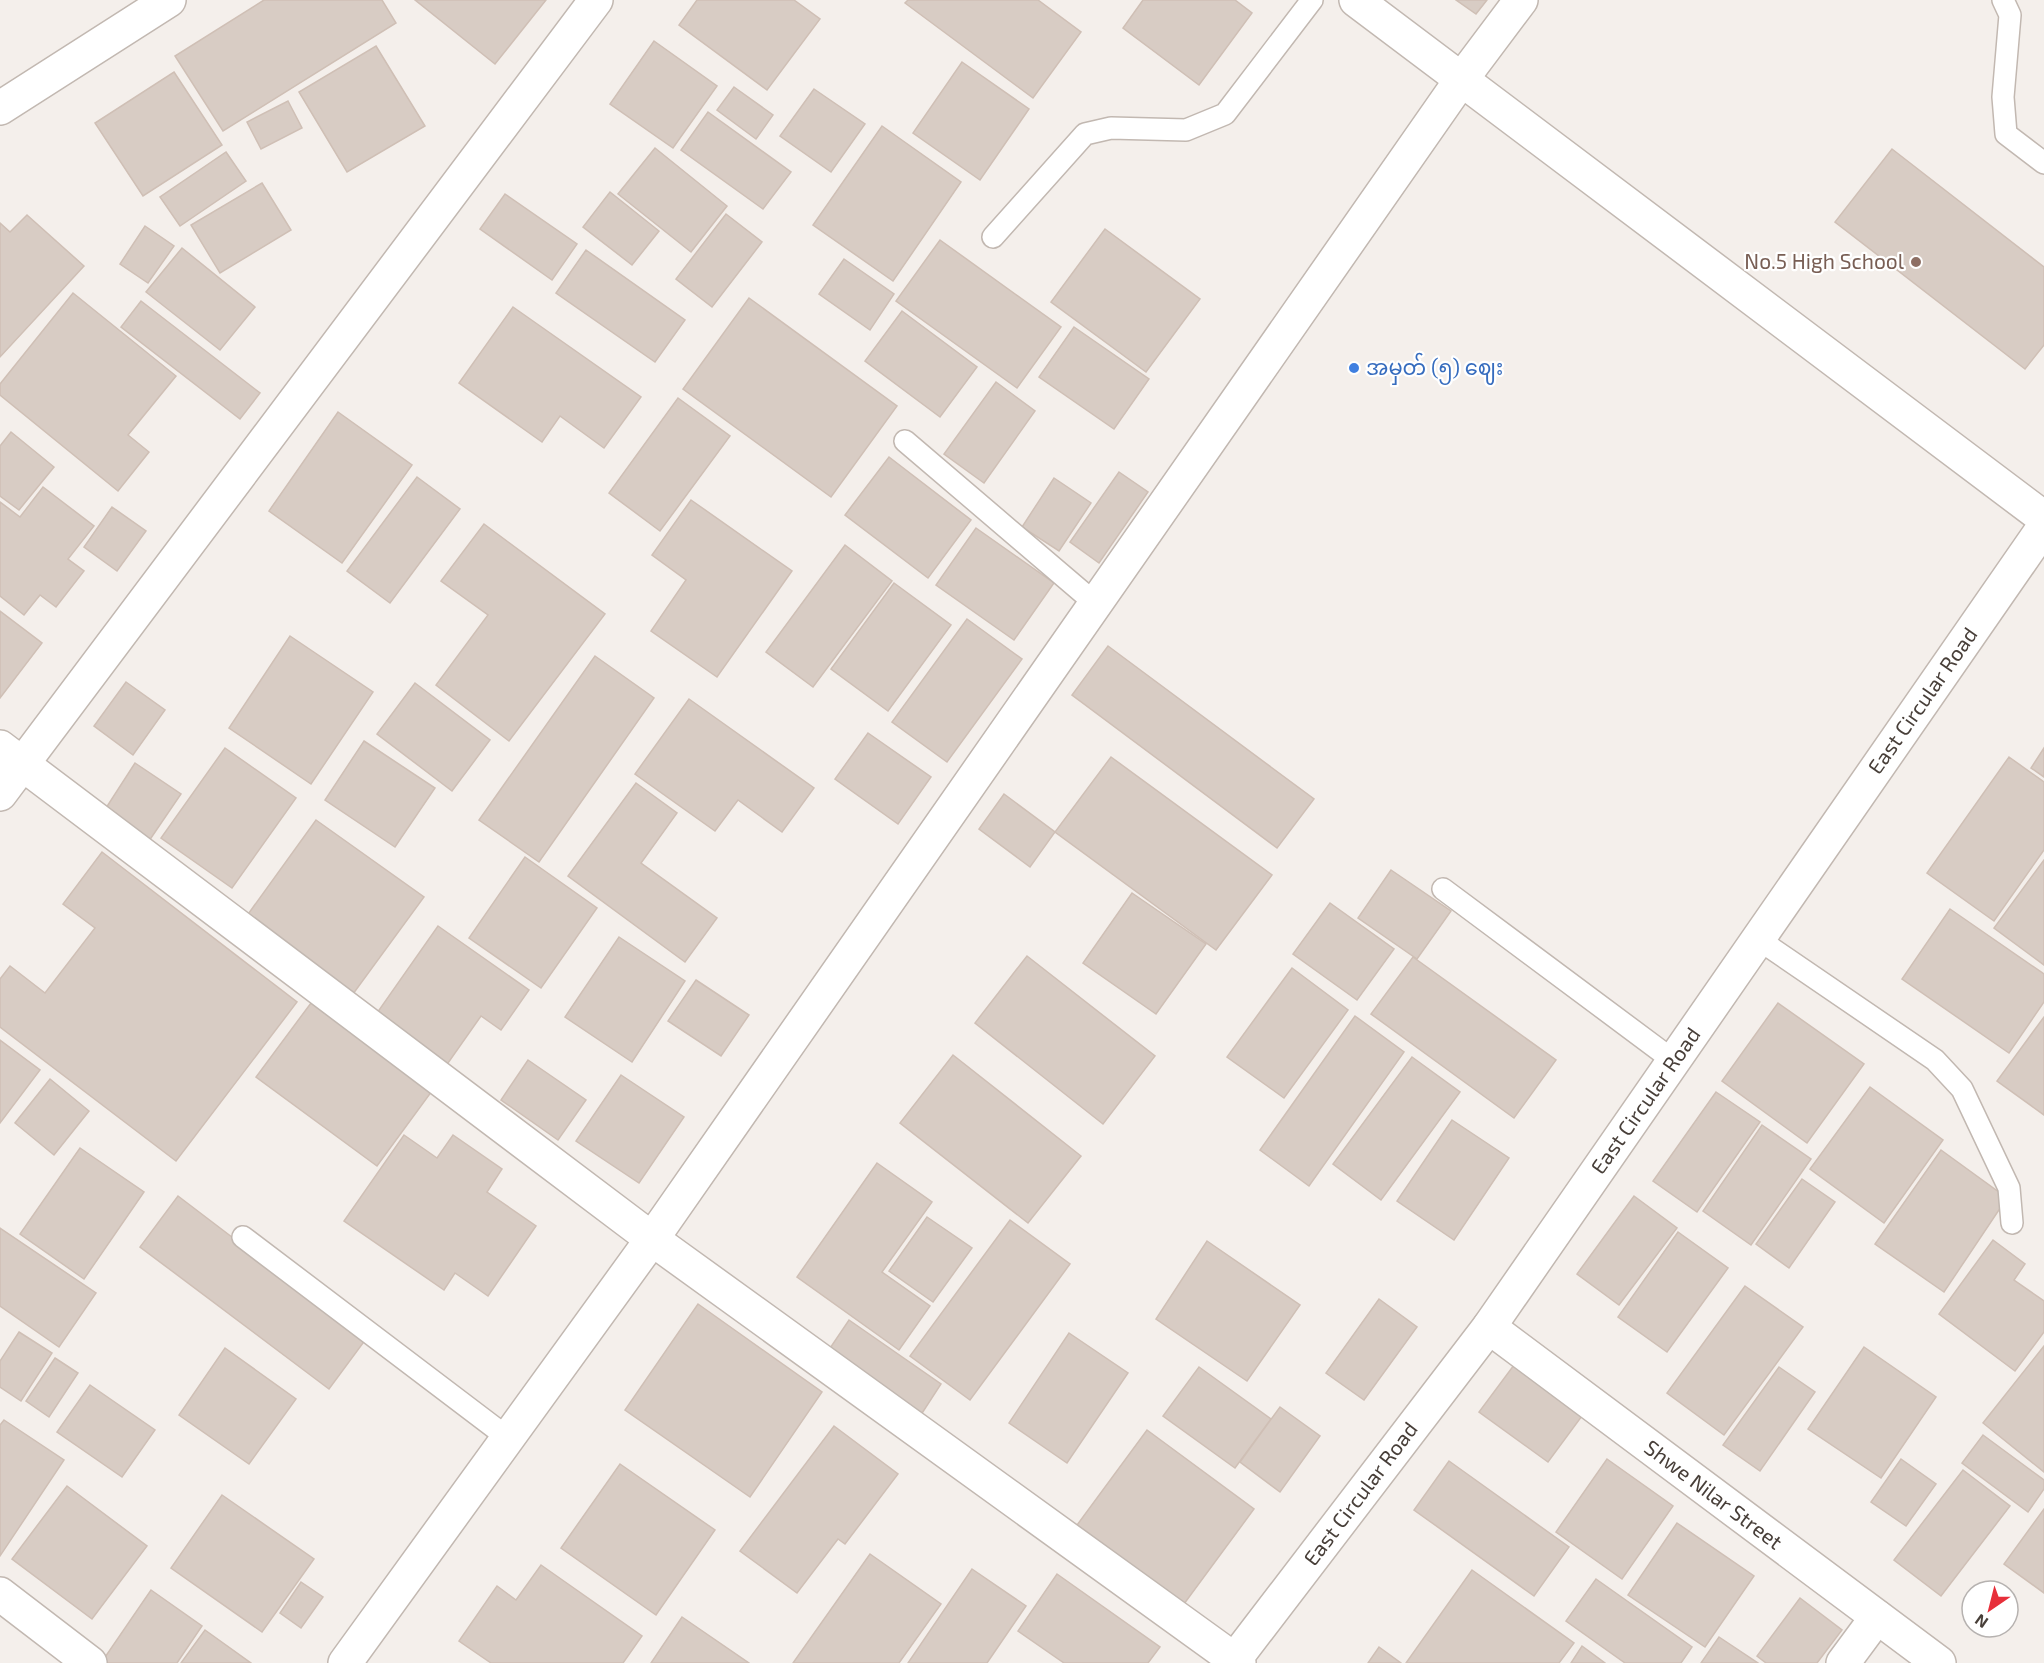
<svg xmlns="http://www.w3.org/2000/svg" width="2044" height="1663" font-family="'Exo 2','Noto Sans Myanmar',sans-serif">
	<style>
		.building { fill: #d8ccc4; stroke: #cfbfb5; stroke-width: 1.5 }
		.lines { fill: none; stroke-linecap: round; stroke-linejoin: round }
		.lane-casing { stroke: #c2b8b1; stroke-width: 24 }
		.street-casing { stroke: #c2b8b1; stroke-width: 36 }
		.lane { stroke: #fff; stroke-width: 21 }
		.street { stroke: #fff; stroke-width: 33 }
		.education-dot { fill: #8d6e63; stroke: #fff; stroke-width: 2 }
		.shop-dot { fill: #3f7fe0; stroke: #fff; stroke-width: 2 }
		.labels { text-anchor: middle; stroke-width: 4.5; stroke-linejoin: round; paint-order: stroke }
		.education-label { font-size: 21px; fill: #785e54; stroke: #fff; text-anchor: end }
		.shop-label { font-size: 21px; fill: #366cbe; stroke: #fff; text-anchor: start }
		.street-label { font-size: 21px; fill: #483f39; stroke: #fff }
	</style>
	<rect width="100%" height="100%" fill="#f4efeb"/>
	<!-- building -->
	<g class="building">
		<polygon points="264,0 382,0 396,23 223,131 175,56"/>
		<polygon points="415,0 546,0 495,64"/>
		<polygon points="697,0 794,0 820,19 767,90 679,25"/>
		<polygon points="908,0 1038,0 1081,32 1033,98 905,3"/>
		<polygon points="1143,0 1235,0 1252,13 1199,85 1123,28"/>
		<polygon points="1456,0 1487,0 1476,14"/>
		<polygon points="654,41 717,86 673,148 610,104"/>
		<polygon points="376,46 425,126 347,172 299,92"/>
		<polygon points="962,62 1029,109 980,180 913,133"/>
		<polygon points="174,72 222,145 143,196 95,123"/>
		<polygon points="734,87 773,115 756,139 717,110"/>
		<polygon points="814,89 865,124 831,172 780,136"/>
		<polygon points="288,101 302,128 261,149 247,122"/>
		<polygon points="708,112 791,172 763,209 681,150"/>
		<polygon points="882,126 961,182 893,281 813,225"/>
		<polygon points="655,148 727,206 691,252 618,194"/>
		<polygon points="1892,149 2044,267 2044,345 2025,369 1835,222"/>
		<polygon points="226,152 246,181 180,226 160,197"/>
		<polygon points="262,183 291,230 220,273 191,225"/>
		<polygon points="610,192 659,231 632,265 583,227"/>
		<polygon points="505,194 577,244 552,280 480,229"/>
		<polygon points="726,214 762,242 712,307 676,279"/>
		<polygon points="27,215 84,266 0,357 0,223 10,232"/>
		<polygon points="145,226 174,246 148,283 120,264"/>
		<polygon points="1105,229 1200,299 1146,372 1051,302"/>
		<polygon points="940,240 1061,327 1017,388 896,301"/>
		<polygon points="182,248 255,307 220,350 146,292"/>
		<polygon points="586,250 685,320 655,362 556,293"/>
		<polygon points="844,259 894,294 870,330 819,294"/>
		<polygon points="73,293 176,376 128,435 149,452 118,491 0,395 0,384"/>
		<polygon points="749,298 897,406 831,497 683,389"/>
		<polygon points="141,301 260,393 240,419 121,327"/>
		<polygon points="513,307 641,397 604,448 560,416 542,442 459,383"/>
		<polygon points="902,311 977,367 940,417 865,361"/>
		<polygon points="1074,327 1149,379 1114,429 1039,377"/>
		<polygon points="996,382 1035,411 984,483 944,454"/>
		<polygon points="678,398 730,436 660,531 609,493"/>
		<polygon points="338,412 412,465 342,563 269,511"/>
		<polygon points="11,432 54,467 19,510 0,496 0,446"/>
		<polygon points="889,457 971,520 928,578 845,515"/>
		<polygon points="1119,472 1148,492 1099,563 1070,542"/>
		<polygon points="417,477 460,509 390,603 347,571"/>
		<polygon points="1054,478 1091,503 1059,551 1022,527"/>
		<polygon points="43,487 94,526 68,559 84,571 56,607 40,595 24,615 0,596 0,502 20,517"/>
		<polygon points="691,500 792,571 717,677 651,631 686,580 652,555"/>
		<polygon points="112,507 146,531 117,571 84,547"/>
		<polygon points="484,524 605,614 509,741 436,685 488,615 441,581"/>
		<polygon points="976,528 1054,583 1014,640 936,585"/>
		<polygon points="845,545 892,581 813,687 766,652"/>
		<polygon points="894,583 951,625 888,711 831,669"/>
		<polygon points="0,611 42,643 0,698"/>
		<polygon points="967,619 1022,659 947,762 892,722"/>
		<polygon points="290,636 373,692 311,784 229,728"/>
		<polygon points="1108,646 1314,799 1277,848 1072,695"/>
		<polygon points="595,656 654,698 539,862 479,820"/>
		<polygon points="126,682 165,710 133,755 94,726"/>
		<polygon points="415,683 490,740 452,791 377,734"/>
		<polygon points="689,699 814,788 782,832 738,800 715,831 635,774"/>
		<polygon points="868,733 931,777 898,824 835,779"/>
		<polygon points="364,741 435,788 395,847 325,800"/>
		<polygon points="225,748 296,798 232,888 161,838"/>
		<polygon points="2044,748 2044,777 2031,768"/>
		<polygon points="1111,757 1272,875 1216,950 1055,832"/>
		<polygon points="2009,757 2044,782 2044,850 1994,921 1927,873"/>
		<polygon points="135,763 181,794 149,841 104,811"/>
		<polygon points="636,783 677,813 641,863 717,918 685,962 568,876"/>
		<polygon points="1004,794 1055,832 1030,867 979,829"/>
		<polygon points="316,820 424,897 353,994 246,917"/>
		<polygon points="102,852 297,1002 176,1161 0,1027 0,979 10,966 45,993 95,928 63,904"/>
		<polygon points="525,857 597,908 541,988 469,938"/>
		<polygon points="2044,860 2044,965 1994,928"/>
		<polygon points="1391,870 1451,911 1417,959 1358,918"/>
		<polygon points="1132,893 1206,944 1156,1014 1083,963"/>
		<polygon points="1330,903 1394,949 1357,1000 1293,954"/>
		<polygon points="1950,909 2044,974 2044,1002 2009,1053 1902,979"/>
		<polygon points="438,926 529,990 501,1030 481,1016 441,1073 370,1023"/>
		<polygon points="619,937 685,981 632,1062 565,1017"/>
		<polygon points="1027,956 1155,1056 1103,1124 975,1023"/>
		<polygon points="1413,957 1556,1060 1514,1118 1371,1014"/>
		<polygon points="1292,968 1348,1010 1284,1098 1227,1057"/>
		<polygon points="696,980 749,1015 721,1056 668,1021"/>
		<polygon points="311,1003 432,1091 377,1166 256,1077"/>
		<polygon points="1778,1003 1864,1064 1807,1143 1722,1081"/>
		<polygon points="1355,1016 1404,1052 1309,1186 1260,1150"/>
		<polygon points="2044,1017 2044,1115 1997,1081"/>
		<polygon points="0,1040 40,1070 0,1123"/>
		<polygon points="953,1055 1081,1156 1028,1223 900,1123"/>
		<polygon points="1412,1057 1460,1092 1381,1200 1333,1164"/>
		<polygon points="528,1060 586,1100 558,1140 501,1100"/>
		<polygon points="621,1075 684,1117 639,1183 576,1141"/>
		<polygon points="50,1079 89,1111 54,1155 15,1123"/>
		<polygon points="1870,1087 1943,1140 1884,1223 1810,1169"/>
		<polygon points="1716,1092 1760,1122 1697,1212 1653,1181"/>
		<polygon points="1452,1120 1509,1158 1454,1240 1397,1201"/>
		<polygon points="1762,1125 1811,1159 1751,1245 1703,1211"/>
		<polygon points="404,1135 437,1158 453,1135 502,1169 487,1192 536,1226 488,1296 455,1273 444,1290 344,1221"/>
		<polygon points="80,1148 144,1192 84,1279 20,1234"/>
		<polygon points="1941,1150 2007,1198 1944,1292 1875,1244"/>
		<polygon points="877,1163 932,1202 882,1272 930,1306 899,1350 797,1277"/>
		<polygon points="1802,1179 1835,1202 1789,1268 1756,1244"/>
		<polygon points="178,1196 366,1339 329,1389 140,1247"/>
		<polygon points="1634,1196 1677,1228 1619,1305 1577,1274"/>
		<polygon points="927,1217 972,1248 933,1302 889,1271"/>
		<polygon points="1010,1220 1070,1264 970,1400 910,1356"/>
		<polygon points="0,1228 96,1293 59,1347 0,1306"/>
		<polygon points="1678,1232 1728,1268 1667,1352 1618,1317"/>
		<polygon points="1993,1240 2025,1264 2014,1280 2044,1301 2044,1332 2015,1371 1939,1314"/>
		<polygon points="1207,1241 1300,1305 1247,1381 1156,1319"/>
		<polygon points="1745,1286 1803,1327 1724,1435 1667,1393"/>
		<polygon points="1379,1299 1417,1327 1364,1400 1326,1373"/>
		<polygon points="698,1304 822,1392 750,1497 625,1410"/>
		<polygon points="849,1320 941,1384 917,1421 824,1357"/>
		<polygon points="19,1332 52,1353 21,1401 0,1387 0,1361"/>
		<polygon points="1069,1333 1128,1373 1067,1463 1009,1423"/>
		<polygon points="2044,1346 2044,1472 1983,1423"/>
		<polygon points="1864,1347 1936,1397 1881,1478 1808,1429"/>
		<polygon points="225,1348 296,1399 249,1464 179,1415"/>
		<polygon points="55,1358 78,1373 49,1417 26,1401"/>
		<polygon points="1514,1365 1582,1416 1548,1462 1479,1412"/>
		<polygon points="1199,1367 1271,1419 1235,1468 1163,1416"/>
		<polygon points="1779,1367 1815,1392 1760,1471 1723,1445"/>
		<polygon points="90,1385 155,1430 122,1477 57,1432"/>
		<polygon points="1280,1407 1320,1436 1280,1492 1240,1462"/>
		<polygon points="4,1420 64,1460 0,1556 0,1425"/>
		<polygon points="834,1426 898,1474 845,1544 838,1539 797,1593 740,1551"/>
		<polygon points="1147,1430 1254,1509 1184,1604 1077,1525"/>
		<polygon points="1983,1435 2044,1480 2044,1489 2028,1512 1962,1463"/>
		<polygon points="1607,1459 1673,1506 1622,1579 1556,1532"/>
		<polygon points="1901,1459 1936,1484 1906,1526 1871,1502"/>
		<polygon points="1449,1461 1569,1547 1534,1596 1414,1510"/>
		<polygon points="620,1464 715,1530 656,1615 561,1548"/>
		<polygon points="1963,1470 2010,1506 1941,1596 1894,1560"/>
		<polygon points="67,1486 147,1546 92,1619 12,1559"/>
		<polygon points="222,1495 314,1559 262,1632 171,1568"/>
		<polygon points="2044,1509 2044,1593 2004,1564"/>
		<polygon points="1677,1523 1754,1576 1705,1647 1628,1595"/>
		<polygon points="870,1554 941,1604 899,1663 793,1663"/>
		<polygon points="541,1565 642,1636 623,1663 491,1663 459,1641 497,1586 516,1600"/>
		<polygon points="972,1569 1026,1606 987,1663 908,1663"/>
		<polygon points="1472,1570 1574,1643 1559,1663 1406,1663"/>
		<polygon points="1057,1574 1160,1647 1148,1663 1064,1663 1018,1631"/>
		<polygon points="1596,1579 1692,1647 1681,1663 1625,1663 1566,1621"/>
		<polygon points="301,1582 323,1597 301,1628 280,1613"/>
		<polygon points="151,1590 202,1626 177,1663 101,1663"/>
		<polygon points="1800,1598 1842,1630 1817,1663 1766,1663 1757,1656"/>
		<polygon points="682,1617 749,1663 651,1663"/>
		<polygon points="205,1630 251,1663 181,1663"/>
		<polygon points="1719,1637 1758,1663 1701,1663"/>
		<polygon points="1582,1646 1605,1663 1571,1663"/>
		<polygon points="1379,1647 1401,1663 1368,1663"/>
	</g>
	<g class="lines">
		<!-- lane casing -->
		<g class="lane-casing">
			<g id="lane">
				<polyline points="2003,0 2010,15 2003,97 2006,134 2044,163"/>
				<polyline points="993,237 1085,134 1111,128 1186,130 1225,114 1312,0"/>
				<polyline points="905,441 1096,604"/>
				<polyline points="1443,889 1674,1061"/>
				<polyline points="1758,939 1935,1060 1962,1089 2009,1188 2012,1223"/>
				<polyline points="243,1237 508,1438"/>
			</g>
		</g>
		<!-- street casing -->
		<g class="street-casing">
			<g id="street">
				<polyline points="1356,0 2044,518"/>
				<polyline points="0,108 169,0"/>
				<polyline points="0,747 652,1239 1239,1663"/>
				<polyline points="0,794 596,0"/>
				<polyline points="1489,1327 1939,1663"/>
				<polyline points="0,1594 90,1663"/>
				<polyline points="345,1663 652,1239 1461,80 1521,0"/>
				<polyline points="1232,1663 1489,1327 2044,527"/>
				<polyline points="1843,1663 1877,1617"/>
			</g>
		</g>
		<!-- lane -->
		<use href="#lane" class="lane"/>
		<!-- street -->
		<use href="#street" class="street"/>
	</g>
	<!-- markers -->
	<circle class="education-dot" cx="1916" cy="262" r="6"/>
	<circle class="shop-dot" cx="1354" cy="368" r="6"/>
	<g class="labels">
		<!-- education labels -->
		<g class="education-label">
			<text x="1904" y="269">No.5 High School</text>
		</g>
		<!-- shop labels -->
		<g class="shop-label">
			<text x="1366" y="375">အမှတ် (၅) ဈေး</text>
		</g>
		<!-- street labels -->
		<g class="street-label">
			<text transform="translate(1923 701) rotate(-55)" y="7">East Circular Road</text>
			<text transform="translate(1646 1101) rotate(-55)" y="7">East Circular Road</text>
			<text transform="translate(1361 1494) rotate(-53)" y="7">East Circular Road</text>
			<text transform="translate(1713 1495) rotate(37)" y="7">Shwe Nilar Street</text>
		</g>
	</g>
	<!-- north arrow -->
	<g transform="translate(1990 1609) rotate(215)"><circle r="28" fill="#ffffff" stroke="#b6b2b0" stroke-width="1.5"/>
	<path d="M0-4.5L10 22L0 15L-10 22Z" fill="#e72f3a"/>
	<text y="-9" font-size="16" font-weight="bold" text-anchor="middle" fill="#483f39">N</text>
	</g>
</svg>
